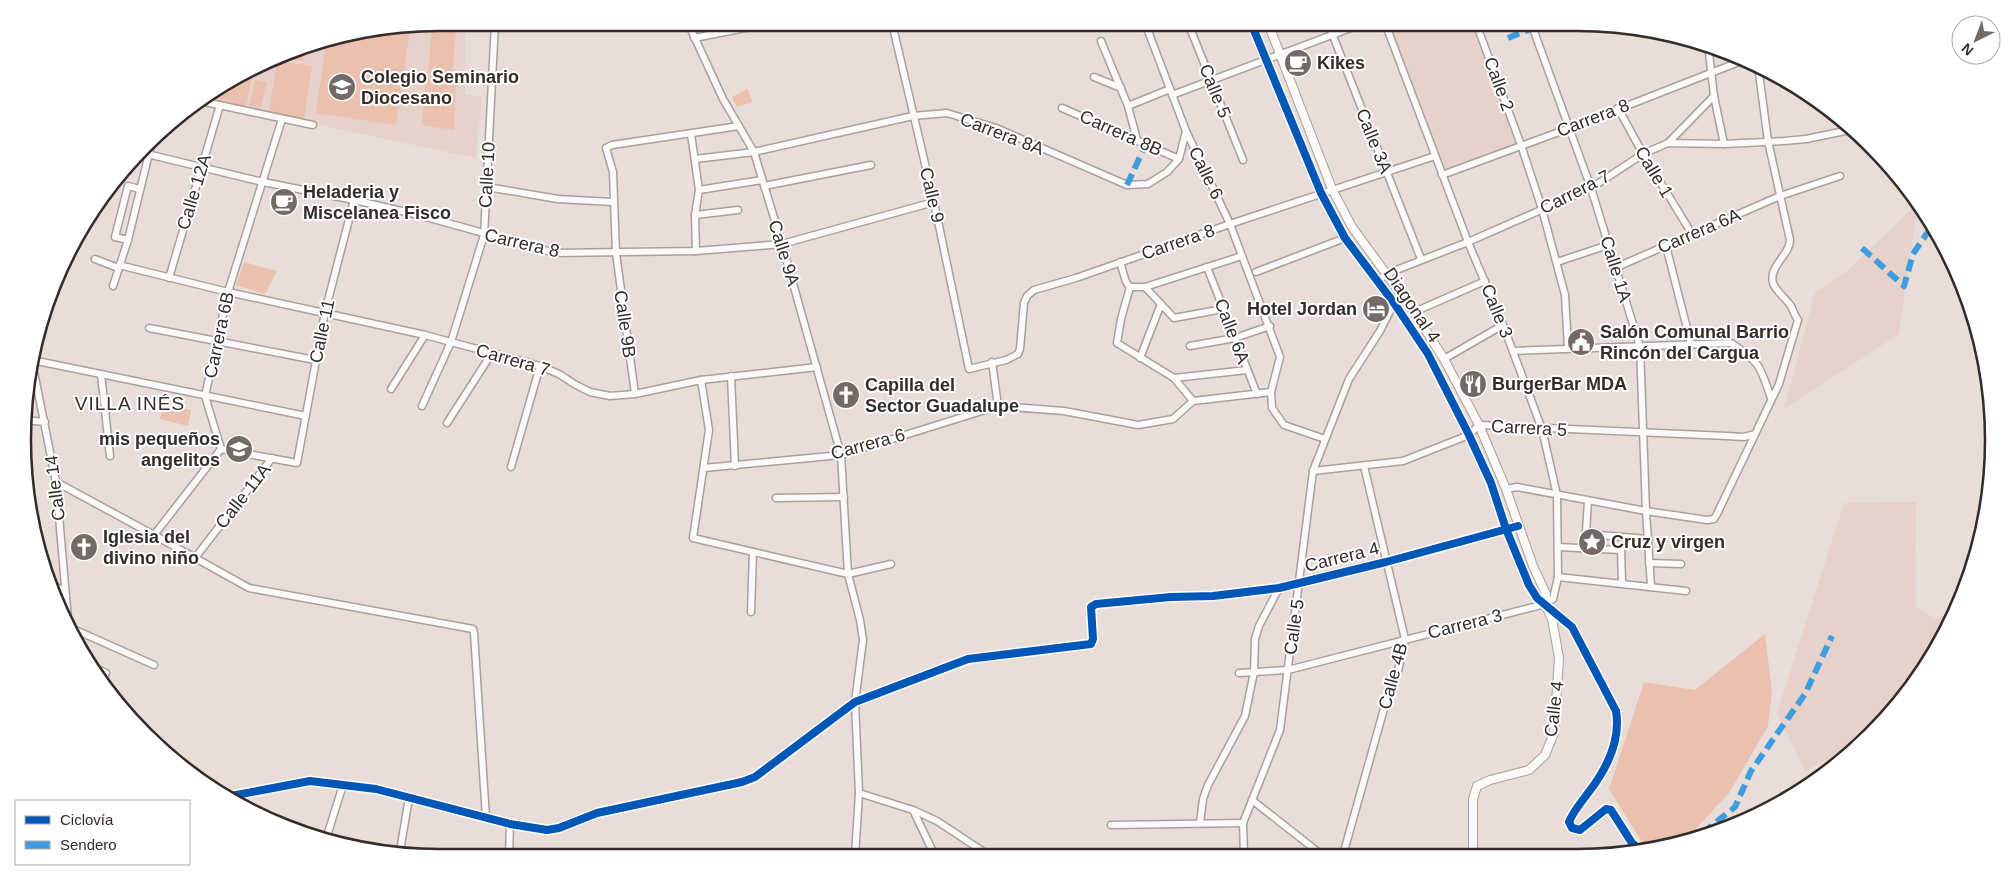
<svg xmlns="http://www.w3.org/2000/svg" width="2016" height="880" font-family="Arial,sans-serif">
	<style>
		.built { fill: #e6d2ca }
		.green { fill: #ebc0ae }
		.lines { fill: none; stroke-linecap: round; stroke-linejoin: round }
		.minor-casing { stroke: #a9a09d; stroke-width: 9 }
		.tertiary-casing { stroke: #a9a09d; stroke-width: 10 }
		.minor { stroke: #fcfaf9; stroke-width: 6 }
		.tertiary { stroke: #fcfaf9; stroke-width: 8 }
		.quiet { stroke: #3e9ce1; stroke-width: 6; stroke-dasharray: 12 6; stroke-linecap: butt }
		.cycleway-casing { stroke: #fff; stroke-width: 11 }
		.cycleway { stroke: #0057b8; stroke-width: 8 }
		.labels { text-anchor: middle; stroke-width: 4; stroke-linejoin: round; paint-order: stroke }
		.poi-label { font-size: 18px; font-weight: bold; fill: #342c29; stroke: #fff; text-anchor: start }
		.street-label { font-size: 18px; fill: #342c29; stroke: #fff }
		.neighbourhood-label { font-size: 19px; letter-spacing: 1px; fill: #342c29; stroke: #fff }
		.rim { fill: none; stroke: #342c29; stroke-width: 2.5 }
	</style>
	<rect width="100%" height="100%" fill="#e8ddd8"/>
	<!-- built -->
	<g class="built">
		<polygon points="439,23 465,34 465,95 482,96 476,158 201,100 231,79 306,45"/>
		<polygon points="1388,23 1470,23 1488,69 1521,145 1442,175 1417,96 1431,90 1415,96"/>
		<polygon points="1918,203 1899,334 1784,409 1815,293 1847,271"/>
		<polygon points="1916,502 1915,606 1936,619 1951,612 1907,694 1857,744 1805,771 1777,713 1844,503"/>
	</g>
	<!-- green -->
	<g class="green">
		<polygon points="410,28 396,125 316,113 326,41"/>
		<polygon points="432,29 456,31 452,76 428,73"/>
		<polygon points="306,45 304,61 277,58"/>
		<polygon points="277,61 312,66 304,119 269,113"/>
		<path d="M253,72l-7,35 -43,-8c16,-12 31,-21 50,-27z"/>
		<polygon points="426,77 456,80 454,130 422,125"/>
		<polygon points="255,80 267,82 261,108 249,106"/>
		<polygon points="747,89 753,102 737,107 732,97"/>
		<polygon points="244,262 277,271 265,294 236,285"/>
		<polygon points="164,404 191,410 188,426 160,419"/>
		<polygon points="1765,634 1772,691 1768,726 1729,793 1695,830 1695,837 1650,849 1642,842 1609,789 1644,682 1695,690"/>
	</g>
	<g class="lines">
		<!-- minor casing -->
		<g class="minor-casing">
			<g id="minor">
				<polyline points="688,23 723,99 754,152 782,244 841,455 848,574 860,620 863,640 855,702 859,793 913,810 935,856"/>
				<polyline points="892,23 934,202 969,369 1006,360 1018,354 1020,349 1024,303 1027,296 1034,290 1076,278 1230,224 1435,156"/>
				<polyline points="1145,23 1186,131 1230,224 1280,357 1271,392 1272,408 1284,425 1325,439"/>
				<polyline points="1188,23 1243,160"/>
				<polyline points="1328,23 1421,259"/>
				<polyline points="1476,23 1521,145 1542,209 1565,295 1568,348"/>
				<polyline points="1531,23 1591,188 1640,347 1646,511 1651,586"/>
				<polyline points="694,38 772,23"/>
				<polyline points="1101,41 1128,106 1137,140"/>
				<polyline points="1708,44 1714,96 1724,144"/>
				<polyline points="1094,77 1121,88"/>
				<polyline points="1172,95 1364,23"/>
				<polyline points="200,101 313,125"/>
				<polyline points="1128,106 1170,89"/>
				<polyline points="1062,108 1179,159"/>
				<polyline points="1618,108 1643,154 1692,234"/>
				<polyline points="691,134 699,190 695,215 696,251"/>
				<polyline points="1668,143 1714,96"/>
				<polyline points="143,153 263,182 354,200 419,215 555,253 696,251 782,244 934,202"/>
				<polyline points="695,159 754,152 913,116 947,113 996,128 1127,185 1148,184 1167,172 1179,159 1186,131"/>
				<polyline points="1442,175 1570,128 1744,60"/>
				<polyline points="764,186 871,165"/>
				<polyline points="487,187 558,199 613,202"/>
				<polyline points="699,190 762,180"/>
				<polyline points="695,215 738,210"/>
				<polyline points="128,240 115,237 128,186 140,189"/>
				<polyline points="1666,246 1691,344"/>
				<polyline points="95,259 118,268"/>
				<polyline points="1120,262 1126,282 1130,287"/>
				<polyline points="1557,262 1608,245"/>
				<polyline points="119,265 228,292 425,335 540,366 559,374 576,385 590,392 610,396 635,394 701,380 817,367"/>
				<polyline points="1207,267 1257,394"/>
				<polyline points="1617,267 1780,196 1840,176"/>
				<polyline points="1256,272 1345,238"/>
				<polyline points="169,278 220,105"/>
				<polyline points="1378,281 1386,274 1468,242 1591,188 1643,154 1668,143 1724,144 1784,141 1806,139 1850,130"/>
				<polyline points="113,286 128,240 152,141"/>
				<polyline points="1130,287 1121,319 1117,343 1174,378 1193,401 1271,392"/>
				<polyline points="1130,287 1145,287 1242,256"/>
				<polyline points="1145,287 1174,318 1223,309"/>
				<polyline points="1414,312 1485,281"/>
				<polyline points="149,328 315,360"/>
				<polyline points="1190,346 1235,338 1270,326"/>
				<path d="M1513,351l218,-8c29,19 29,23 40,55"/>
				<polyline points="31,357 56,482 68,620"/>
				<polyline points="1140,358 1161,304"/>
				<polyline points="1444,359 1503,325"/>
				<polyline points="32,360 306,416"/>
				<polyline points="992,362 998,406"/>
				<polyline points="101,374 110,456"/>
				<polyline points="731,376 735,466"/>
				<polyline points="1174,378 1247,370"/>
				<polyline points="701,380 709,430 693,538 848,574 891,564"/>
				<polyline points="391,389 425,335"/>
				<polyline points="635,394 616,253 613,172 606,148 612,145 739,126"/>
				<polyline points="422,406 451,342 484,235 495,23"/>
				<polyline points="24,420 45,422"/>
				<polyline points="447,423 492,353"/>
				<polyline points="221,449 297,463 325,312 354,200"/>
				<polyline points="511,467 540,366"/>
				<polyline points="704,468 841,455 998,406 1064,411 1138,425 1173,419 1193,401"/>
				<polyline points="1313,471 1403,461 1469,435 1479,425 1727,436 1744,437 1755,434"/>
				<polyline points="56,482 154,535 249,588 473,629 474,633 486,818"/>
				<path d="M1506,489l11,-2 129,24 61,9 7,-1 3,-5 62,-130 19,-64c-3,-4 -5,-10 -7,-14 -10,-14 -27,-21 -14,-41 5,-9 13,-15 13,-25l-22,-99 -10,-75"/>
				<polyline points="776,498 844,497"/>
				<polyline points="1586,534 1648,539"/>
				<polyline points="154,535 221,449 205,396 228,292 282,119"/>
				<polyline points="1558,547 1621,550 1622,583"/>
				<polyline points="1585,548 1588,501"/>
				<polyline points="195,558 272,458"/>
				<polyline points="1649,563 1681,564"/>
				<polyline points="1558,577 1686,591"/>
				<polyline points="55,586 64,591"/>
				<path d="M1546,605l26,22 44,84c5,30 -10,59 -28,82 -7,10 -14,17 -19,29l3,6 8,2 26,-21 5,1 21,33 10,8"/>
				<polyline points="751,612 753,552"/>
				<polyline points="71,628 154,665"/>
				<polyline points="91,666 106,673"/>
				<polyline points="1239,673 1288,670 1545,604 1553,599 1558,577 1557,495 1542,429 1503,325 1468,242 1385,23"/>
				<polyline points="231,796 310,781 376,789 510,824 547,830 559,828 597,813 742,782 755,777 855,702 968,659 1091,644 1093,639 1091,607 1096,604 1171,597 1213,596 1279,588 1386,562 1518,526"/>
				<polyline points="1252,800 1322,855"/>
				<polyline points="913,810 937,821 990,856"/>
				<polyline points="1200,823 1203,799 1208,785 1245,716 1254,672 1255,639 1259,626 1279,588"/>
				<polyline points="1111,825 1243,823"/>
				<polyline points="326,839 343,785"/>
				<polyline points="400,851 409,798"/>
				<polyline points="1244,855 1243,823 1280,730 1313,471 1349,379 1380,331 1394,303 1402,294"/>
				<polyline points="1343,855 1387,698 1398,671 1405,639 1364,466"/>
				<polyline points="855,856 859,793"/>
				<polyline points="509,857 510,824"/>
			</g>
		</g>
		<!-- tertiary casing -->
		<g class="tertiary-casing">
			<g id="tertiary">
				<polyline points="1251,23 1321,193 1345,238 1394,303 1428,354 1469,435 1491,483 1506,529 1529,585 1537,598 1545,604 1552,619 1559,658 1554,733 1545,755 1529,770 1490,780 1477,786 1473,799 1473,854"/>
				<polyline points="1268,23 1332,189 1352,227 1414,312 1444,359 1479,425 1506,489 1533,566 1546,594 1545,604"/>
			</g>
		</g>
		<!-- minor -->
		<use href="#minor" class="minor"/>
		<!-- tertiary -->
		<use href="#tertiary" class="tertiary"/>
		<!-- quiet -->
		<g class="quiet">
			<polyline points="1508,38 1533,28"/>
			<polyline points="1127,185 1146,144"/>
			<polyline points="1862,248 1904,286 1913,254 1932,226"/>
			<polyline points="1704,834 1705,831 1735,807 1751,771 1805,694 1832,636"/>
		</g>
		<!-- cycleway casing -->
		<g class="cycleway-casing">
			<g id="cycleway">
				<path d="M1251,23l70,170 24,45 49,65 34,51 41,81 22,48 15,46 23,56 8,13 35,29 44,84c5,30 -10,59 -28,82 -7,10 -14,17 -19,29l3,6 8,2 26,-21 5,1 21,33 10,8"/>
				<polyline points="231,796 310,781 376,789 510,824 547,830 559,828 597,813 742,782 755,777 855,702 968,659 1091,644 1093,639 1091,607 1096,604 1171,597 1213,596 1279,588 1386,562 1518,526"/>
			</g>
		</g>
		<!-- cycleway -->
		<use href="#cycleway" class="cycleway"/>
	</g>
	<!-- icons -->
	<defs>
		<g id="cafe-disc" transform="scale(1.4375)"><circle r="9.5" fill="#736a66" stroke="#fff"/><path d="M-5.5-4.5H6V0H3Q3 3.5 0 3.5H-2.5Q-5.5 3.5-5.5 0ZM3-3.2v2h1.7v-2ZM-6 4.5H4V6H-6Z" fill="#fff"/></g>
		<g id="school-disc" transform="scale(1.4375)"><circle r="9.5" fill="#736a66" stroke="#fff"/><path d="M0-5L7-2L0 1L-7-2ZM-4 1L0 2.5L4 1V4Q0 6-4 4Z" fill="#fff"/></g>
		<g id="hotel-disc" transform="scale(1.4375)"><circle r="9.5" fill="#736a66" stroke="#fff"/><path d="M-6-4.5h1.5V1H6V5H4.5V3h-9V5H-6ZM-4 0a1.8 1.8 0 1 1 3.6 0ZM.5 0V-2.5h3Q6-2.5 6 0Z" fill="#fff"/></g>
		<g id="civic-disc" transform="scale(1.4375)"><circle r="9.5" fill="#736a66" stroke="#fff"/><path d="M-.6-6.5H3V-4.5H.6V-3L4-1V1h2V6H-6V1h2V-1L-.6-3ZM-1.2 2.5V6h2.4V2.5Z" fill="#fff"/></g>
		<g id="restaurant-disc" transform="scale(1.4375)"><circle r="9.5" fill="#736a66" stroke="#fff"/><path d="M-5-6h1v4h1v-4h1v4h1v-4h1v5L-1.5 .5V6h-2V.5L-5-1ZM5-6V6H3V1.5H1.5Q1.5-4 5-6Z" fill="#fff"/></g>
		<g id="church-disc" transform="scale(1.4375)"><circle r="9.5" fill="#736a66" stroke="#fff"/><path d="M-1.2-6h2.4v3.5h3.3v2.4h-3.3V6h-2.4V-.1h-3.3v-2.4h3.3Z" fill="#fff"/></g>
		<g id="sight-disc" transform="scale(1.4375)"><circle r="9.5" fill="#736a66" stroke="#fff"/><path d="M0-6L1.8-2.2L6-1.7L2.9 1.2L3.7 5.4L0 3.3L-3.7 5.4L-2.9 1.2L-6-1.7L-1.8-2.2Z" fill="#fff"/></g>
	</defs>
	<g fill-rule="evenodd">
		<use href="#cafe-disc" x="1298" y="63"/>
		<use href="#school-disc" x="342" y="87"/>
		<use href="#cafe-disc" x="284" y="202"/>
		<use href="#hotel-disc" x="1376" y="309"/>
		<use href="#civic-disc" x="1581" y="342"/>
		<use href="#restaurant-disc" x="1473" y="384"/>
		<use href="#church-disc" x="846" y="395"/>
		<use href="#school-disc" x="239" y="449"/>
		<use href="#sight-disc" x="1592" y="542"/>
		<use href="#church-disc" x="84" y="547"/>
	</g>
	<g class="labels">
		<!-- poi labels -->
		<g class="poi-label">
			<text x="1317" y="69">Kikes</text>
			<text x="361" y="83">Colegio Seminario<tspan x="361" dy="21">Diocesano</tspan></text>
			<text x="303" y="198">Heladeria y<tspan x="303" dy="21">Miscelanea Fisco</tspan></text>
			<text x="1357" y="315" text-anchor="end">Hotel Jordan</text>
			<text x="1600" y="338">Salón Comunal Barrio<tspan x="1600" dy="21">Rincón del Cargua</tspan></text>
			<text x="1492" y="390">BurgerBar MDA</text>
			<text x="865" y="391">Capilla del<tspan x="865" dy="21">Sector Guadalupe</tspan></text>
			<text x="220" y="445" text-anchor="end">mis pequeños<tspan x="220" dy="21">angelitos</tspan></text>
			<text x="103" y="543">Iglesia del<tspan x="103" dy="21">divino niño</tspan></text>
			<text x="1611" y="548">Cruz y virgen</text>
		</g>
		<!-- street labels -->
		<g class="street-label">
			<text transform="translate(1499 84) rotate(70)" y="6">Calle 2</text>
			<text transform="translate(1215 91) rotate(68)" y="6">Calle 5</text>
			<text transform="translate(1593 118) rotate(-21)" y="6">Carrera 8</text>
			<text transform="translate(1121 133) rotate(24)" y="6">Carrera 8B</text>
			<text transform="translate(1002 134) rotate(21)" y="6">Carrera 8A</text>
			<text transform="translate(1374 141) rotate(68)" y="6">Calle 3A</text>
			<text transform="translate(1654 172) rotate(59)" y="6">Calle 1</text>
			<text transform="translate(1206 173) rotate(64)" y="6">Calle 6</text>
			<text transform="translate(487 175) rotate(-87)" y="6">Calle 10</text>
			<text transform="translate(194 192) rotate(-73)" y="6">Calle 12A</text>
			<text transform="translate(1575 192) rotate(-27)" y="6">Carrera 7</text>
			<text transform="translate(932 195) rotate(77)" y="6">Calle 9</text>
			<text transform="translate(1699 231) rotate(-23)" y="6">Carrera 6A</text>
			<text transform="translate(1178 242) rotate(-19)" y="6">Carrera 8</text>
			<text transform="translate(522 243) rotate(13)" y="6">Carrera 8</text>
			<text transform="translate(784 253) rotate(73)" y="6">Calle 9A</text>
			<text transform="translate(1616 269) rotate(73)" y="6">Calle 1A</text>
			<text transform="translate(1412 305) rotate(56)" y="6">Diagonal 4</text>
			<text transform="translate(1497 311) rotate(68)" y="6">Calle 3</text>
			<text transform="translate(625 324) rotate(82)" y="6">Calle 9B</text>
			<text transform="translate(322 331) rotate(-78)" y="6">Calle 11</text>
			<text transform="translate(1232 331) rotate(69)" y="6">Calle 6A</text>
			<text transform="translate(219 335) rotate(-78)" y="6">Carrera 6B</text>
			<text transform="translate(513 360) rotate(16)" y="6">Carrera 7</text>
			<text transform="translate(1529 428) rotate(3)" y="6">Carrera 5</text>
			<text transform="translate(868 444) rotate(-15)" y="6">Carrera 6</text>
			<text transform="translate(55 488) rotate(-97)" y="6">Calle 14</text>
			<text transform="translate(243 496) rotate(-52)" y="6">Calle 11A</text>
			<text transform="translate(1342 557) rotate(-14)" y="6">Carrera 4</text>
			<text transform="translate(1465 624) rotate(-14)" y="6">Carrera 3</text>
			<text transform="translate(1294 627) rotate(-82)" y="6">Calle 5</text>
			<text transform="translate(1393 676) rotate(-75)" y="6">Calle 4B</text>
			<text transform="translate(1554 709) rotate(-83)" y="6">Calle 4</text>
		</g>
		<!-- neighbourhood labels -->
		<g class="neighbourhood-label">
			<text x="130" y="410">VILLA INÉS</text>
		</g>
	</g>
	<!-- crop -->
	<path d="M0 0H2016V880H0ZM440 31H1576A409 409 0 0 1 1985 440V440A409 409 0 0 1 1576 849H440A409 409 0 0 1 31 440V440A409 409 0 0 1 440 31Z" fill="#fff" fill-rule="evenodd"/>
	<path class="rim" d="M440 31H1576A409 409 0 0 1 1985 440V440A409 409 0 0 1 1576 849H440A409 409 0 0 1 31 440V440A409 409 0 0 1 440 31Z"/>
	<!-- legend -->
	<rect x="15" y="800" width="175" height="65" fill="#ffffff" stroke="#aeaba9"/>
	<rect x="25" y="816" width="25" height="8" fill="#0057b8" stroke="#aeaba9"/>
	<text x="60" y="825" font-size="15" fill="#342c29">Ciclovía</text>
	<rect x="25" y="841" width="25" height="8" fill="#3e9ce1" stroke="#aeaba9"/>
	<text x="60" y="850" font-size="15" fill="#342c29">Sendero</text>
	<!-- north arrow -->
	<g transform="translate(1976 40) rotate(222)"><circle r="24" fill="#ffffff" stroke="#aeaba9"/>
	<path d="M0-4L9 19L0 12L-9 19Z" fill="#736a66"/>
	<text y="-8" font-size="14" font-weight="bold" text-anchor="middle" fill="#342c29">N</text>
	</g>
</svg>
